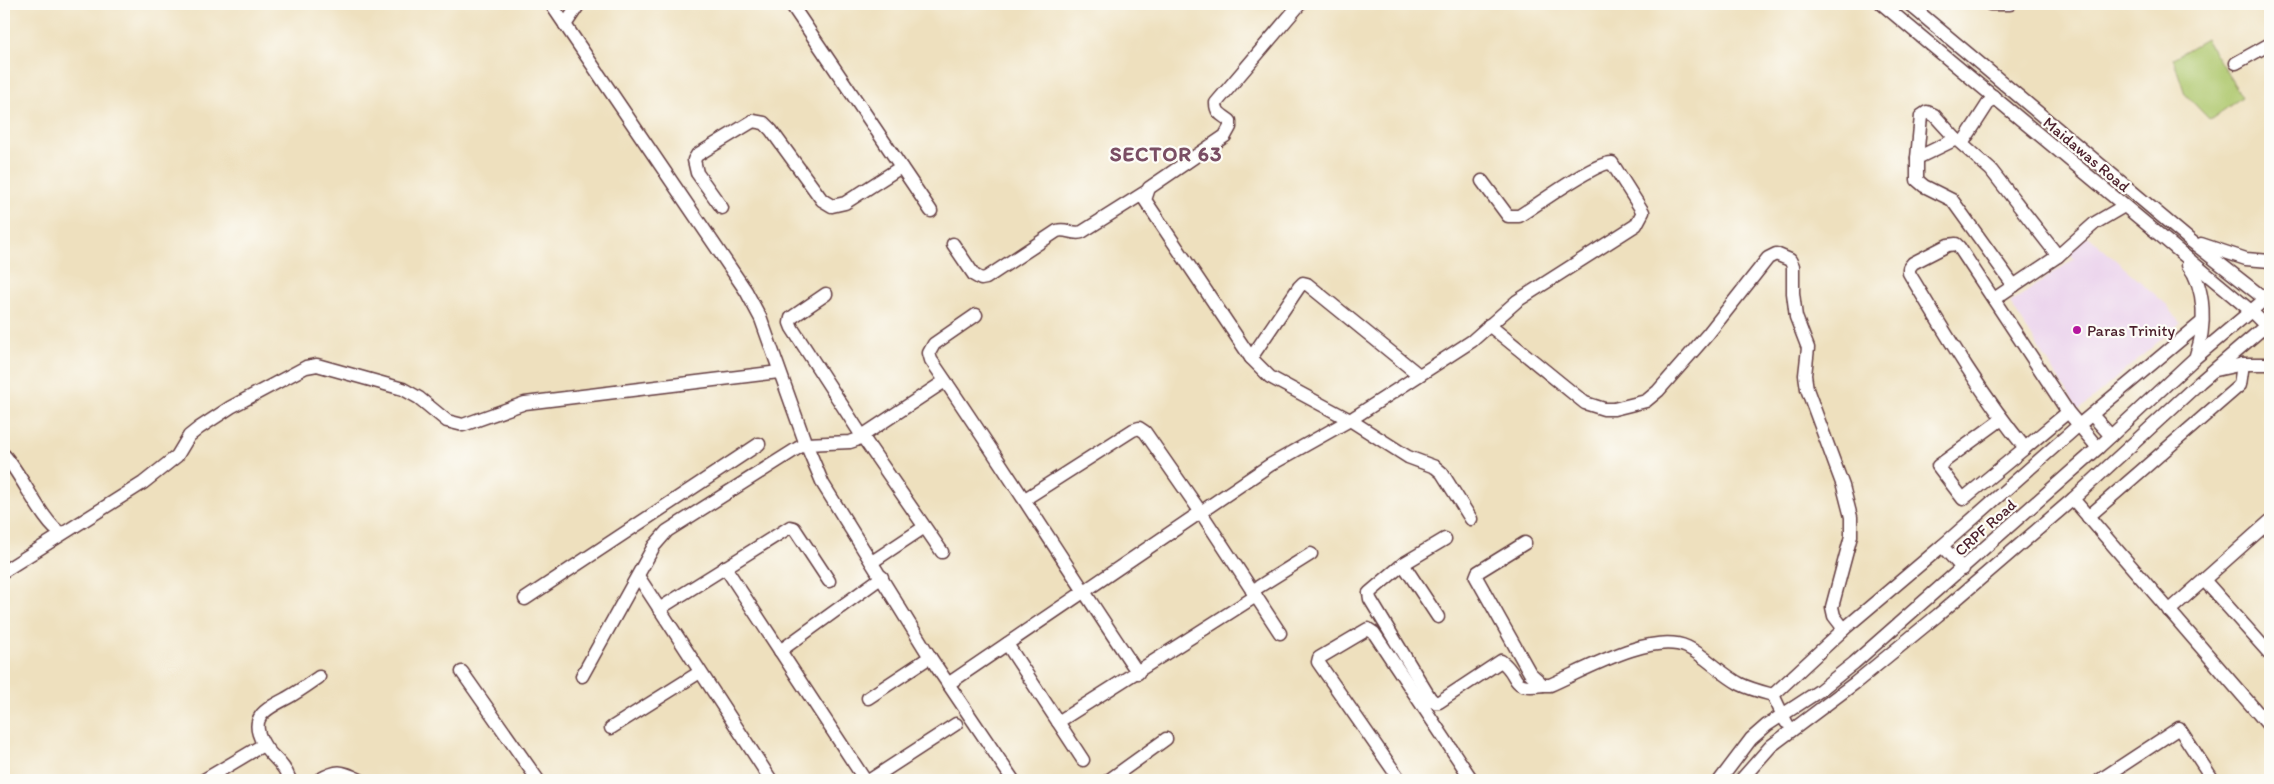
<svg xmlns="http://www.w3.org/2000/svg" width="2274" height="784" font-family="Itim,sans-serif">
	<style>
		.built { fill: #ead1ec }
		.green { fill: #afc86e; stroke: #7c744c }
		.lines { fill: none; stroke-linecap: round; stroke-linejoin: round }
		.minor-casing { stroke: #633c41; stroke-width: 15 }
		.minor { stroke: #fff; stroke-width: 12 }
		.poi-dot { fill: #b5179e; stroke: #fdfcf7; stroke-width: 2 }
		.labels { text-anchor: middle; stroke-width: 4.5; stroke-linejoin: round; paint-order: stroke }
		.street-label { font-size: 16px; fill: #4a1f2b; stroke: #fdfcf7 }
		.poi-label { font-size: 16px; fill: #4a1f2b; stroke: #fdfcf7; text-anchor: start }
		.district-label { font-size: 21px; font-weight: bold; letter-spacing: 1px; fill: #7a4e64; stroke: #fdfcf7 }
	</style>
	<rect width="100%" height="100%" fill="#fdfcf7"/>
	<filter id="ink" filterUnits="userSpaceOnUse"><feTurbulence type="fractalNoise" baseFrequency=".02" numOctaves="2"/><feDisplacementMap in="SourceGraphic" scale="10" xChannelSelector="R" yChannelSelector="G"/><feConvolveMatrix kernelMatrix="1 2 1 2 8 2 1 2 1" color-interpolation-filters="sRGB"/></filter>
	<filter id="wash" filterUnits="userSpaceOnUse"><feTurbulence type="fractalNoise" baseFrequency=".0096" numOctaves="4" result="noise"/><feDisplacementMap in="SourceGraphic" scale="20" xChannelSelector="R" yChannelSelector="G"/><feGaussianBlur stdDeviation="1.12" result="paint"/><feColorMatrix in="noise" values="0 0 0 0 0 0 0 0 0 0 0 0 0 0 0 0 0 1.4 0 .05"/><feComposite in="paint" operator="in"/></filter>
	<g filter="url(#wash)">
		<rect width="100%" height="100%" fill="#eee0be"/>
		<!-- built -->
		<polygon class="built" points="2088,236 2167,305 2180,323 2079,410 2010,303 2074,259 2069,251"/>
		<!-- green -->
		<polygon class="green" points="2206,39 2242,97 2210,120 2185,94 2173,58"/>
	</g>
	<g filter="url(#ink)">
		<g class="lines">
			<!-- minor casing -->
			<g class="minor-casing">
				<g id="minor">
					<polyline points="551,4 746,291 761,319 804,439 823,484 930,657 1013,780"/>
					<polyline points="791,4 931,211"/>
					<path d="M1300,4l-84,99c0,11 7,12 14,18v6l-5,9 -76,52 -4,12 106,158 19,19 80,43 58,37 27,10 7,6 29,46"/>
					<polyline points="1882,4 2251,311 2270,330"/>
					<polyline points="1909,4 2191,241 2270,303"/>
					<polyline points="1990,4 2010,4"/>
					<polyline points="565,25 579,4"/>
					<polyline points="2236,63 2270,44"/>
					<polyline points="1956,139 1934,115 1927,112 1921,116 1917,158 1917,180 1924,186 1952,200 2014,286"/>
					<polyline points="1962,144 1993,96"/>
					<polyline points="1917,158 1956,139 1991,170 2058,256"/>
					<polyline points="722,208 697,173 694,160 697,155 753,121 764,123 771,130 822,200 832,206 845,203 901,167"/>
					<path d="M953,244l21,31 7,4 5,-1 71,-47c9,-3 16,4 25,1l65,-41"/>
					<polyline points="2201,244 2246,259 2270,261"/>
					<path d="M2188,265c18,23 18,63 8,90"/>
					<polyline points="826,294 791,318 790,323 792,328 862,436 942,552"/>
					<polyline points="1994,299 2058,256 2095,223 2124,206"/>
					<path d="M976,315l-42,29 -5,9 2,7c71,103 137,209 207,313"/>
					<polyline points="1489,325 1585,403 1604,409 1614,409 1646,401 1658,391 1708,334 1768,258 1776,254 1790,260 1793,266 1793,293 1796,317 1808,348 1805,375 1807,389 1843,486 1851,517 1851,536 1832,607 1834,616 1844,629 1942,546 1963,569"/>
					<polyline points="1251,358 1299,287 1303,283 1307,284 1419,375"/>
					<polyline points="2216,370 2243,364 2270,364"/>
					<path d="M2068,412l-43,36c-44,-54 -80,-115 -116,-175v-5l4,-5 35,-18 8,-1 3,3 109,165 30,36"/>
					<polyline points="2092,415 2111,436"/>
					<polyline points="2002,419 1938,466 1963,499 2025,448"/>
					<path d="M4,455c17,18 40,70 57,78"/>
					<polyline points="1025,499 1133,430 1139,428 1145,432 1200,511 1280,633"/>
					<polyline points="2073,499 2270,727"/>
					<polyline points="2088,517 2240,385 2243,364"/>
					<path d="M1445,539l-42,25 -34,29 1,6 60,99 4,4h5l62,-41c21,15 6,29 42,24"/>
					<path d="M1525,543l-47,29 -2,5 54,96 13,12h7c33,-14 101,-54 137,-38 19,9 34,27 53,37 10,5 22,8 33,11l13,27"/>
					<polyline points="1942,546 2079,425 2202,322"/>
					<polyline points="872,562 923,528"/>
					<polyline points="1403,564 1438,617"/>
					<polyline points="725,567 865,780"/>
					<polyline points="4,571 143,483 177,456 189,436 199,428 231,407 306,367 317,365 403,389 419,398 447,421 463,425 525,403 779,372"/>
					<polyline points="638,576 771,780"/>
					<polyline points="2204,580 2270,654"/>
					<polyline points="1252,591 1311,554"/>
					<polyline points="525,599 759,444"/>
					<polyline points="659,609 790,527 794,528 829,581"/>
					<polyline points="2169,611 2270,521"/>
					<polyline points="1007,644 1083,760"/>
					<polyline points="780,651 882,577"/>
					<polyline points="462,672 538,780"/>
					<polyline points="582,676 654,546 667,531 798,448 806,444 850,442 856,440 945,381"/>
					<path d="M948,684l322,-219 80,-45 122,-79 45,-40 119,-76 7,-13 -31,-49c-16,-2 -76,43 -93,53h-11l-26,-35"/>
					<polyline points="1773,695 1844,629"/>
					<polyline points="868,698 930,657"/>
					<polyline points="1058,722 1256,596"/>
					<polyline points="611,728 700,672"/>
					<polyline points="204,780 263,745"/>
					<path d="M290,780c-7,-19 -20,-23 -27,-37 -15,-26 3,-34 24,-45 11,-6 22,-14 32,-21"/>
					<path d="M319,780c19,-11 22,-9 41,0"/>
					<polyline points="870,780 956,724"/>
					<polyline points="1109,780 1166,739"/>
					<polyline points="1400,780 1318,662 1319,658 1368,629 1374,633 1472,780"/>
					<polyline points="1720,780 1751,739 1767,725 1819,691 1854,663 2098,448 2195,358 2270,295"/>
					<polyline points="1741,780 1771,746 1855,683 1938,615 2073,499 2200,382 2270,322"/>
					<polyline points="2100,780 2179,728 2213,780"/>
				</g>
			</g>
			<!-- minor -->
			<use href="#minor" class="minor"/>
		</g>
	</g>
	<!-- markers -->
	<circle class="poi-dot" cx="2077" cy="330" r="5"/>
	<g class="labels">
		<!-- street labels -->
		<g class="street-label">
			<text transform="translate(2087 154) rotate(40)" y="6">Maidawas Road</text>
			<text transform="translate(1985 527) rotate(-42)" y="6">CRPF Road</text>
		</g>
		<!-- poi labels -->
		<g class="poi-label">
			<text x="2087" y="336">Paras Trinity</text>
		</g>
		<!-- district labels -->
		<g class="district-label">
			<text x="1166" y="161">SECTOR 63</text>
		</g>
	</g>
	<!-- margin -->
	<rect width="2274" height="784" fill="none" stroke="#fdfcf7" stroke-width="20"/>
</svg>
